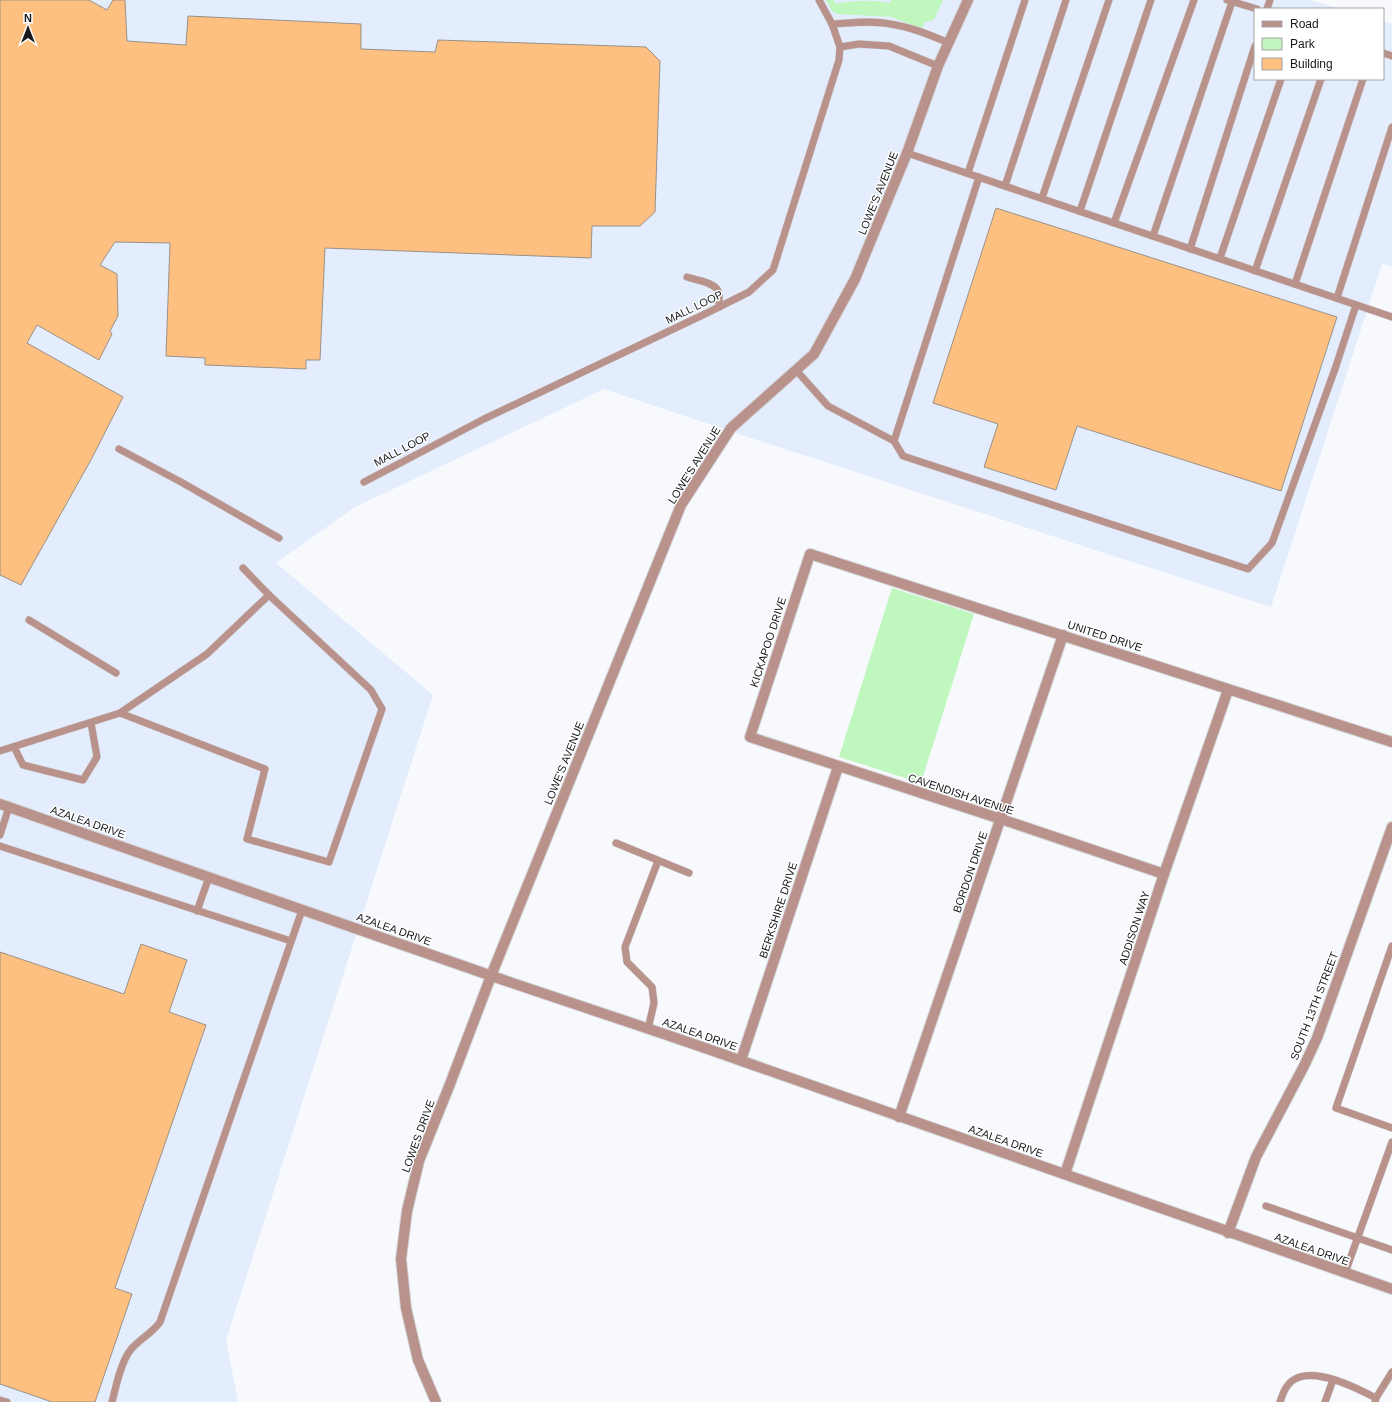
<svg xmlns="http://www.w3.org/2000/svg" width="1392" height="1402" font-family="Helvetica,sans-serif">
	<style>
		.built { fill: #e3edfd }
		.green { fill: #c0f7bf }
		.building { fill: #fec080; stroke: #999189 }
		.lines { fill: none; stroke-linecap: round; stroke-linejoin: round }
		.service-casing { stroke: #d3d5d9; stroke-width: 8 }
		.minor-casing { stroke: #d3d5d9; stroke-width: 12 }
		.tertiary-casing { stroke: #d3d5d9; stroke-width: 12 }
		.service { stroke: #b9928b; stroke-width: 7 }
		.minor { stroke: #b9928b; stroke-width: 10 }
		.tertiary { stroke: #b9928b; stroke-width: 10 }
		.labels { text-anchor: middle; stroke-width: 3; stroke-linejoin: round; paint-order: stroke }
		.street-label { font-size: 11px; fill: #16181c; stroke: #fff }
	</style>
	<rect width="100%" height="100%" fill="#f7f9fd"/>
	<!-- built -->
	<polygon class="built" points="0,0 1310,0 1341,9 1255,9 1255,79 1383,79 1383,21 1392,24 1392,267 1382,264 1271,607 757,440 604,389 355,507 276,563 433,695 226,1340 238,1402 0,1402"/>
	<!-- green -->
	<g class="green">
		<path d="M826,0h8l2,4c13,-4 40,-4 54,-1l1,-3h52l-9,20 -9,2 -3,7 -31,-12 -54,-3 -5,-3z"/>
		<polygon points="892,588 974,614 921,783 839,757"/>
	</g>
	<!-- building -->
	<g class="building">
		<polygon points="0,0 89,0 107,10 113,0 125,0 127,41 186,45 188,16 361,24 361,49 435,52 438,40 646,47 660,61 655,212 640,226 592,226 591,258 325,248 320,360 306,360 306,369 205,365 205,358 166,356 170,243 115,242 100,265 117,274 118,316 110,331 112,334 99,360 37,325 27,343 123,397 92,458 21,585 0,575"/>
		<polygon points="996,208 1337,317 1281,491 1077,426 1056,490 984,467 998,424 933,403"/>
		<polygon points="141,944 187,960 169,1012 206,1025 115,1288 132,1294 95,1402 52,1402 0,1384 0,952 124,994"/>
	</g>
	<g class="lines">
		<!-- service casing -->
		<g class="service-casing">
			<g id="service">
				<polyline points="1227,0 1257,9"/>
				<polyline points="1267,9 1270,0"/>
				<path d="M832,24c19,-1 40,-4 58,0 21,3 40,11 59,19"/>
				<polyline points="840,47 859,44 889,46 938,66"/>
				<polyline points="1383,53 1392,56"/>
				<polyline points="907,153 1392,317"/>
				<polyline points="968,173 1025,0"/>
				<polyline points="979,177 894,441 903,456 1248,569 1272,543 1335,369 1356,305"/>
				<polyline points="1005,186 1066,0"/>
				<polyline points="1042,198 1109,0"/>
				<polyline points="1080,211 1151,0"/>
				<polyline points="1114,223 1194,0"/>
				<polyline points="1153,236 1232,2"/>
				<polyline points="1190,249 1255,46"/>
				<polyline points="1220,258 1281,79"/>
				<polyline points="1255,271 1321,79"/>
				<path d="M687,277c9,3 27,5 31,14 2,5 1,11 1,16"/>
				<polyline points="1295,284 1363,79"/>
				<polyline points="1337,298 1392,127"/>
				<polyline points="796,370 828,406 894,441"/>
				<polyline points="119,449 181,482 279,538"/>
				<polyline points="364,482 484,419 707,313 749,292 773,270 839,60 840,47 832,24 819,0"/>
				<polyline points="29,620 116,673"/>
				<polyline points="120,713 265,769 247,839 329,862 382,709 371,690 269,595"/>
				<polyline points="14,747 23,765 83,780 97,757 91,723"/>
				<polyline points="0,751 120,713 207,654 269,595 243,568"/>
				<polyline points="0,835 9,807"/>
				<polyline points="616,843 689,873"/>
				<polyline points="0,846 291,941"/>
				<polyline points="197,911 209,877"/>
				<polyline points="1392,946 1336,1108 1392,1128"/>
				<polyline points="648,1029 654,1003 652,987 627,962 625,947 658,861"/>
				<polyline points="1266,1206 1392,1250"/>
				<polyline points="1345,1273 1392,1142"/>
				<polyline points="1376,1398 1392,1372"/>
				<polyline points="0,1400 7,1402"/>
				<path d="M112,1402c4,-15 8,-37 17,-50 8,-12 23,-18 31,-30l142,-412"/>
				<path d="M1280,1402c3,-9 6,-18 15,-23 21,-12 62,9 81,19l-1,4"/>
				<polyline points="1325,1402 1333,1380"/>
			</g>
		</g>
		<!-- minor casing -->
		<g class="minor-casing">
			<g id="minor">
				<path d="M0,804c163,57 326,115 489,171 84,29 169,56 253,86 217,75 433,154 650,228"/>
				<polyline points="1164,874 1001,819 750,737 810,554 1392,742"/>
				<polyline points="741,1060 838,767"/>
				<polyline points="899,1117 1063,635"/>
				<polyline points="1065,1174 1164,874 1228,690"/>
				<polyline points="1228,1233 1256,1157 1304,1066 1317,1038 1392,827"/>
			</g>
		</g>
		<!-- tertiary casing -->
		<g class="tertiary-casing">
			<polyline id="tertiary" points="436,1402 418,1360 406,1308 401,1259 407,1211 419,1161 450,1084 491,976 681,505 731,428 814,354 855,279 907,153 938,66 968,0"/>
		</g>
		<!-- service -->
		<use href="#service" class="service"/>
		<!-- minor -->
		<use href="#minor" class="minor"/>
		<!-- tertiary -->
		<use href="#tertiary" class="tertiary"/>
	</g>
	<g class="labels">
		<!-- street labels -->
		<g class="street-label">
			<text transform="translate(878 193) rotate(-68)" y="4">LOWE'S AVENUE</text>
			<text transform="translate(694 307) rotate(-26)" y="4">MALL LOOP</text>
			<text transform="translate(402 449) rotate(-28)" y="4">MALL LOOP</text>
			<text transform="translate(694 465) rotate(-58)" y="4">LOWE'S AVENUE</text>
			<text transform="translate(1105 636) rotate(18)" y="4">UNITED DRIVE</text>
			<text transform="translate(768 642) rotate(-72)" y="4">KICKAPOO DRIVE</text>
			<text transform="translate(564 763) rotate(-68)" y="4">LOWE'S AVENUE</text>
			<text transform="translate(961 794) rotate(18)" y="4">CAVENDISH AVENUE</text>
			<text transform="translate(88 822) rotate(19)" y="4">AZALEA DRIVE</text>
			<text transform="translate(970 872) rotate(-71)" y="4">BORDON DRIVE</text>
			<text transform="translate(778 910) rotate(-72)" y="4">BERKSHIRE DRIVE</text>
			<text transform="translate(1134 928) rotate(-72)" y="4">ADDISON WAY</text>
			<text transform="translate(394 929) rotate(19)" y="4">AZALEA DRIVE</text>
			<text transform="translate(1314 1006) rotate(-69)" y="4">SOUTH 13TH STREET</text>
			<text transform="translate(700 1034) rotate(19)" y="4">AZALEA DRIVE</text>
			<text transform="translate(418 1136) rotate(-70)" y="4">LOWES DRIVE</text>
			<text transform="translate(1006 1141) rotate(19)" y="4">AZALEA DRIVE</text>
			<text transform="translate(1312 1249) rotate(19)" y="4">AZALEA DRIVE</text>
		</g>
	</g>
	<!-- legend -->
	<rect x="1254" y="8" width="130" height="72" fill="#ffffff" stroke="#a2a3a4"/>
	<rect x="1262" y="21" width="20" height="6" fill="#b9928b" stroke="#a2a3a4"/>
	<text x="1290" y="28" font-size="12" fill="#16181c">Road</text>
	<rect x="1262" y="38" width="20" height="12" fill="#c0f7bf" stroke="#a2a3a4"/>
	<text x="1290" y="48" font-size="12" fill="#16181c">Park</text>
	<rect x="1262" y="58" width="20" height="12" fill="#fec080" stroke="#a2a3a4"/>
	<text x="1290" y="68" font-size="12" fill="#16181c">Building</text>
	<!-- north arrow -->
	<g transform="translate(28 28)" stroke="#ffffff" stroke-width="3" paint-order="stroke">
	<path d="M0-3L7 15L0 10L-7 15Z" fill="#16181c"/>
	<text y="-6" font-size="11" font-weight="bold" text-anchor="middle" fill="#16181c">N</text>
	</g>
</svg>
